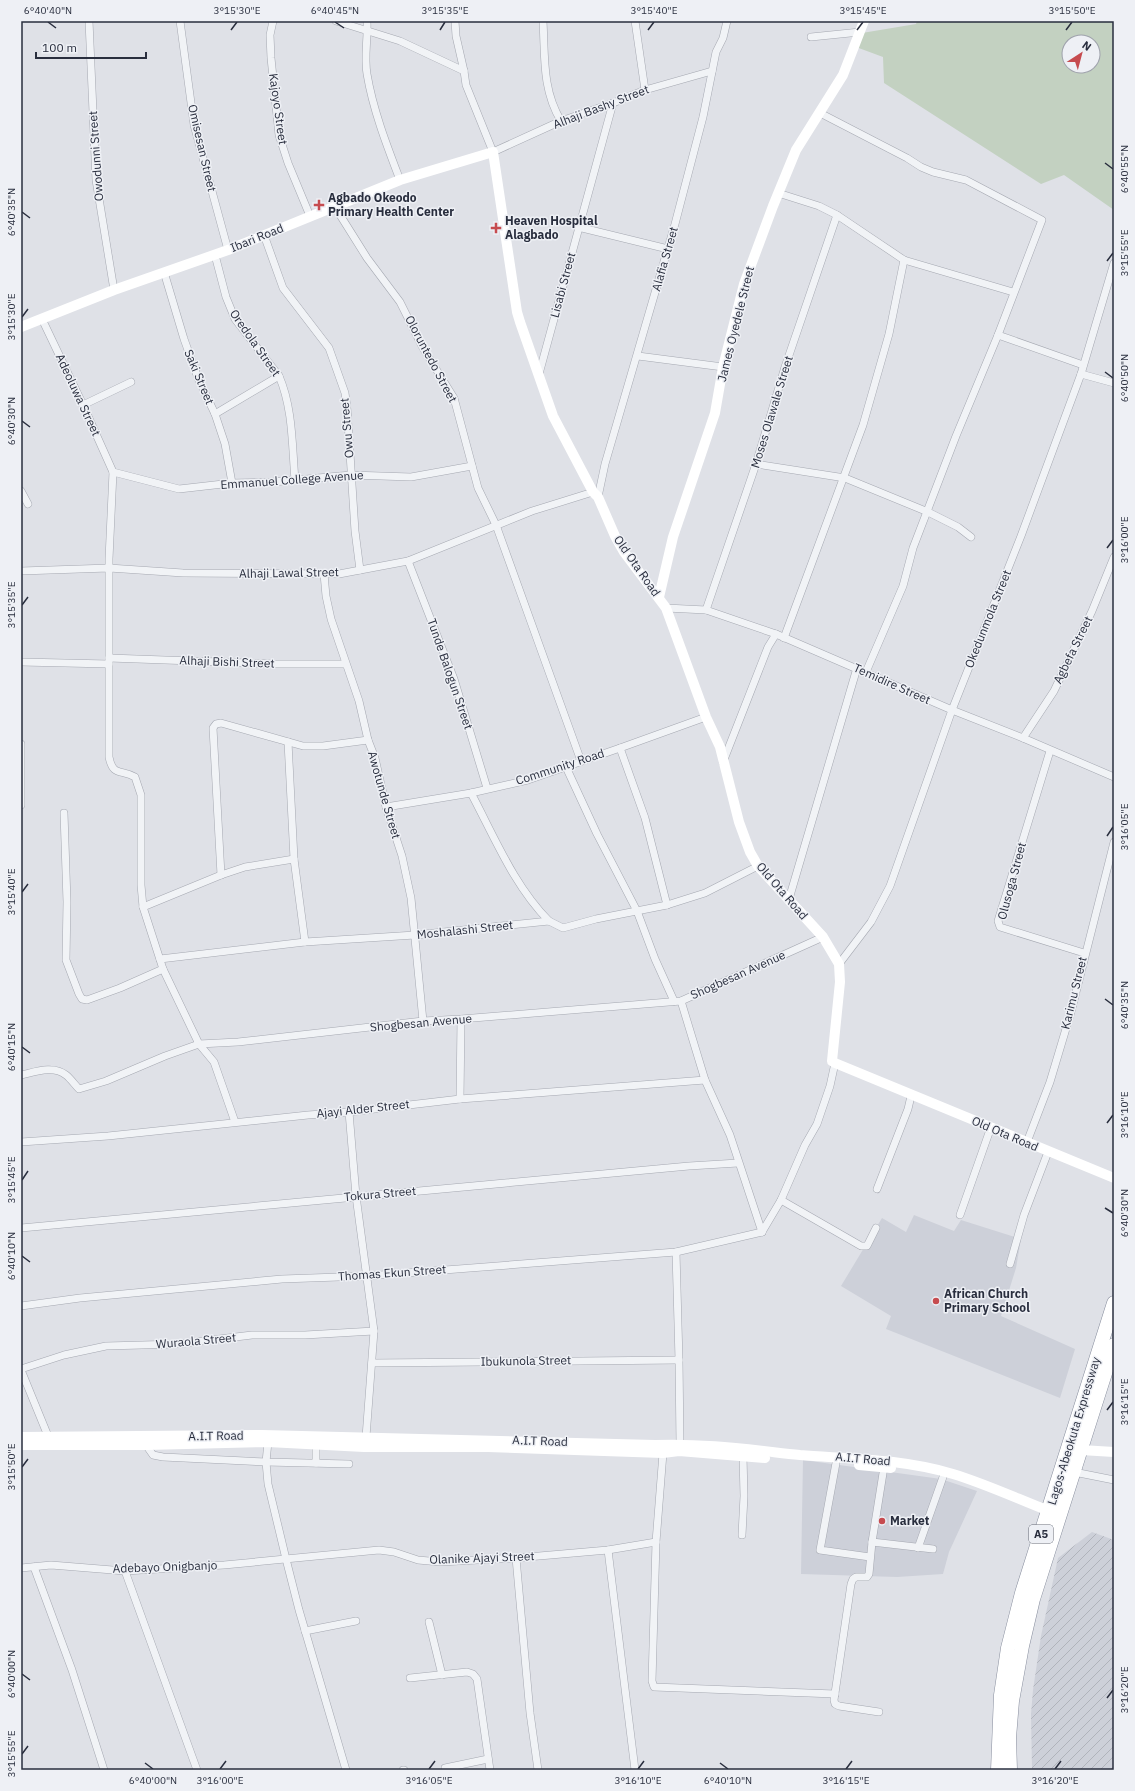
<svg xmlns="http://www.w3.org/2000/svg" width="1135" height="1791" font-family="'IBM Plex Sans',sans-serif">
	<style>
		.built { fill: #cdd0d9 }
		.industrial { fill: url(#industrial-furrows) }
		.grass { fill: #c3d1c1; fill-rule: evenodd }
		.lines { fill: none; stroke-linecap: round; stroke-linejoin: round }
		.street-casing { stroke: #a5a8b1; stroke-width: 8 }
		.highway-casing { stroke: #878d9d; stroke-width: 15 }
		.street { stroke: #f1f3f6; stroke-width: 7 }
		.secondary { stroke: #fff; stroke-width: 10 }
		.highway { stroke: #fff; stroke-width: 14 }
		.ticks { fill: none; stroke: #292e3e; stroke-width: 1.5 }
		.poi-dot { fill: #c64b4f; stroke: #eef0f5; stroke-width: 1.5 }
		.labels { text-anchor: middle; stroke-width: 3; stroke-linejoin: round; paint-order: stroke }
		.shield { fill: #eef0f5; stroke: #646875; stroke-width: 1 }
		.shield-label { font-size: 11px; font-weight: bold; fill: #292e3e }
		.street-label { font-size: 12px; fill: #292e3e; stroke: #eef0f5 }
		.poi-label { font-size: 12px; font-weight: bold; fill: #292e3e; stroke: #eef0f5; text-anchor: start }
		.neatline { fill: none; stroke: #292e3e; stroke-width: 1.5 }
		.ticks-label { font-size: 10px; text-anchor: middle; fill: #292e3e }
	</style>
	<defs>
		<pattern id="industrial-furrows" width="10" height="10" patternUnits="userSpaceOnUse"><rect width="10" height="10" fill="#cdd0d9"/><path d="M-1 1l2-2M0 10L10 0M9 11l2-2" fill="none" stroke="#b0b3bb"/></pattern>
	</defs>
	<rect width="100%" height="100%" fill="#dfe1e7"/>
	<!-- built -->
	<g class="built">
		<polygon points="914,1215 954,1231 961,1220 1021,1239 1016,1268 1001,1316 1075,1349 1060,1398 886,1329 891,1316 841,1286 882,1218 906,1232"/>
		<polygon points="803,1460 941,1479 977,1491 949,1552 943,1574 897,1577 801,1574"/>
	</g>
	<!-- industrial -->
	<polygon class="industrial" points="1092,1532 1114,1540 1114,1770 1032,1770 1031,1714 1033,1690 1041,1636 1058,1558"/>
	<!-- grass -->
	<path class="grass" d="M917,21h197v189l-50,-35 -23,9 -157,-101 -1,-26 -27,-10 6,-14 54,-9zM1069,42h24v24h-24z"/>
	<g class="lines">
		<!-- street casing -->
		<g class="street-casing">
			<g id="street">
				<polyline points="89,21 96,180 114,290"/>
				<polyline points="180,21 194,125 228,250"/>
				<polyline points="273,21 270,35 271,58 279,135 288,163 310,216"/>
				<polyline points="336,21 400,41 464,71"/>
				<path d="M367,21c1,18 -3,35 0,53 6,36 20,72 33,106"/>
				<polyline points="455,21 456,36 464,71 466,85 493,152 561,121 613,103 645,90 712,71"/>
				<path d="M543,21c2,35 -1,69 18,100"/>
				<polyline points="635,21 645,90"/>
				<polyline points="811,37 860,32"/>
				<polyline points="820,113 907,158 921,167 933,172 966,180 1042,220 998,335 956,436 913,548 903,586 866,672"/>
				<polyline points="778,193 819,206 837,215 904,260 1013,292"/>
				<polyline points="335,207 367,258 400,302 423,348 454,398 478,488 496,525 581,761"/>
				<polyline points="578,227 668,249"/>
				<polyline points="264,235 283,288 329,348 345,393 347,407 355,531 360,570"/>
				<path d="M215,255l11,42 9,22 44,57c14,32 13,70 16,104"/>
				<polyline points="164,272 184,339 198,378 215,414 225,444 232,483"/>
				<path d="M42,319l41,86 30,67 -4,87v198c4,20 12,12 26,20l6,18v90l2,22 20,62 36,75 15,18 21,60"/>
				<polyline points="998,335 1083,365"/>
				<polyline points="638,356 723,367"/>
				<polyline points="539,374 613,103"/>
				<polyline points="1081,374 1114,383"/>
				<polyline points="83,405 131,382"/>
				<polyline points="215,414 279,376"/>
				<polyline points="756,464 845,478 928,512 958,527 971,537"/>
				<polyline points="113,472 179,489 232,483 273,482 351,475 411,477 472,466"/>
				<polyline points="21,491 28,504"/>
				<polyline points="598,497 605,464 675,224 703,117 716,52 723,38 727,21"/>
				<polyline points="408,561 454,679 487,788"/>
				<polyline points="21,571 109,568 183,573 339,574 408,561 532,511 593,492"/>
				<polyline points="324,574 326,596 331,619 359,701 368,740 375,758 386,807 402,856 411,898 423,1021"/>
				<polyline points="666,608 706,610 776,634 952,710 1023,738 1114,777"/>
				<polyline points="706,610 756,464 785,367 837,215"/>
				<polyline points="784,638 863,425 889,334 904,260"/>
				<polyline points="109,658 276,664 345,664"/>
				<polyline points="21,662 109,664"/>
				<polyline points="1023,738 1054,691 1092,611 1114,557"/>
				<polyline points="288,742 294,859 305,942"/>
				<polyline points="21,744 21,805"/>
				<polyline points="620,748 645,818 667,905"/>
				<polyline points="1050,751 998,921 1000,927 1084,953"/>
				<polyline points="723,762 768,647 776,634"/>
				<polyline points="566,767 597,834 637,911 655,959 674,1001"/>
				<path d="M471,793c23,43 43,93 78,128"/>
				<polyline points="386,807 471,793 528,780 620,748 706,717"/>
				<polyline points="64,813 67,902 66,960 79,994 82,999 87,1000 120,988 163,969"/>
				<polyline points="221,875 213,728 216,724 221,723 303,746 323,746 368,740"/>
				<polyline points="789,899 857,668"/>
				<polyline points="143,907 221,875 245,867 294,859"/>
				<polyline points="160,959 305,942 415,935 549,921 563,928 596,919 667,905 705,893 758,866"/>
				<polyline points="839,964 871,922 890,886 952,710 1021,536 1081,374 1114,263"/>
				<polyline points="681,1001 705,1080 730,1135 762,1232"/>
				<path d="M21,1075c14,-3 32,-10 45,0 5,4 9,10 13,14l27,-8 59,-25 34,-12 39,-2 185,-21 38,-2 220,-18 142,-64"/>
				<polyline points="460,1099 461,1019"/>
				<polyline points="349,1112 356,1196 374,1331 366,1437"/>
				<polyline points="21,1142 108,1136 308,1115 349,1112 460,1099 705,1080"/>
				<polyline points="1027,1142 1050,1082 1071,1012 1114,842"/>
				<polyline points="877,1189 908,1109 911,1096"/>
				<polyline points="781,1200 861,1246 867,1246 876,1228"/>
				<polyline points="960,1215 991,1127"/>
				<polyline points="21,1228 689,1166 738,1163"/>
				<polyline points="762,1232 781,1200 805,1145 817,1124 830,1086 835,1063"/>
				<polyline points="676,1252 679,1360 680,1444"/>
				<polyline points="1010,1264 1024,1215 1048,1152"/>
				<polyline points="21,1306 80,1298 282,1279 367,1276 676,1252 762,1232"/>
				<polyline points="372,1363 679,1360"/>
				<polyline points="21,1369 64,1355 106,1346 178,1344 252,1335 305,1335 374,1331"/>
				<polyline points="21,1370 48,1436"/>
				<polyline points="268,1442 266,1462 268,1484 286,1559 299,1610 346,1770"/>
				<polyline points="146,1445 153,1455 163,1457 266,1462 349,1464"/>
				<polyline points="316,1445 316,1463"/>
				<polyline points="663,1453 656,1542 652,1681 654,1687 835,1694"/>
				<polyline points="836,1463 820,1550 870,1557"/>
				<polyline points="1074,1472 1114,1480"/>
				<polyline points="742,1535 744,1496 743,1456"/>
				<polyline points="872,1542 933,1549"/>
				<polyline points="918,1548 943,1477"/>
				<polyline points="608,1550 635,1770"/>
				<polyline points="516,1558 530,1713 538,1770"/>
				<polyline points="34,1567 72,1670 104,1770"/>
				<polyline points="21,1568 51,1565 125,1571 224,1565 379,1550 394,1552 418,1560 440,1562 516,1558 608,1550 656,1542"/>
				<polyline points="125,1571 197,1770"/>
				<polyline points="429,1622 442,1675"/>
				<polyline points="305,1631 356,1621"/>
				<polyline points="410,1678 467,1672 473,1674 477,1679 490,1770"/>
				<polyline points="879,1712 839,1706 835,1704 834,1700 851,1584 853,1579 856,1577 867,1577 869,1574 872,1542 884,1467"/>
				<polyline points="445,1768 488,1759"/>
				<polyline points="403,1770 404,1770"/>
			</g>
		</g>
		<!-- highway casing -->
		<g class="highway-casing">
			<g id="highway">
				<polyline points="998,1770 1001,1695 1008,1648 1022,1593 1114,1303"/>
				<polyline points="1010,1770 1009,1738 1012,1701 1022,1646 1033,1599 1114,1345"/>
			</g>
		</g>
		<!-- street -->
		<use href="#street" class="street"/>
		<!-- secondary -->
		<g class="secondary">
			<polyline points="21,327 114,290 228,250 400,180 493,152 517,312 520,322 553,416 593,492 598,497 615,536 624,552 666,608 706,717 720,747 739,822 750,852 758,866 823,937 839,964 840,982 832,1061 835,1063 1114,1178"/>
			<polyline points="659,597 673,537 715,413 723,367 744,284 773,206 796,150 843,75 864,21"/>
			<path d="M21,1437l241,-2 393,10c49,-2 97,5 145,10 52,4 103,4 153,19 33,10 65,25 96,37"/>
			<polyline points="21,1445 146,1445 268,1442 364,1447 488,1447 663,1453 679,1451 765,1458"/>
			<polyline points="1081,1450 1114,1452"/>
			<polyline points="859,1465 891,1468"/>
		</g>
		<!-- highway -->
		<use href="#highway" class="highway"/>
	</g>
	<!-- ticks -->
	<path class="ticks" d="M48,22l8,6M335,22l9,6M231,30l6,-8M440,30l5,-8M648,30l6,-8M857,30l6,-8M1066,30l6,-8M1105,163l8,6M22,212l8,6M1107,261l6,-8M22,317l6,-8M1105,372l8,6M22,421l8,6M1107,548l6,-8M22,605l6,-8M1107,836l6,-9M22,892l6,-8M1105,999l8,6M22,1047l8,6M1107,1123l6,-8M22,1180l6,-9M1105,1208l8,5M22,1256l8,6M1107,1410l6,-8M22,1467l6,-8M22,1674l8,6M1107,1698l6,-8M22,1754l6,-8M145,1763l8,6M720,1763l8,6M220,1769l6,-8M429,1769l6,-8M638,1769l6,-8M846,1769l6,-8M1055,1769l6,-8"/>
	<!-- markers -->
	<g class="poi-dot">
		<path d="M317 199h4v4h4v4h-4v4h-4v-4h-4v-4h4z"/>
		<path d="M494 222h4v4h4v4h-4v4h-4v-4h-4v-4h4z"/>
		<circle cx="936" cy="1301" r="4"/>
		<circle cx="882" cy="1521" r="4"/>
	</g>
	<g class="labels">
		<!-- shield labels -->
		<rect class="shield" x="1029" y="1525" width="24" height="18" rx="3"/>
		<g class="shield-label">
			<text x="1041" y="1538">A5</text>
		</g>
		<!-- street labels -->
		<g class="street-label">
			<text transform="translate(601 107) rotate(-21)" y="4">Alhaji Bashy Street</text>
			<text transform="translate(278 109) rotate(82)" y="4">Kajoyo Street</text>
			<text transform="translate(202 148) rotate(77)" y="4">Omisesan Street</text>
			<text transform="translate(96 156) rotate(-94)" y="4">Owodunni Street</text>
			<text transform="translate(257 238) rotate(-22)" y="4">Ibari Road</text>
			<text transform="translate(665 259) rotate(-74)" y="4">Alafia Street</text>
			<text transform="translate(563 285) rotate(-75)" y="4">Lisabi Street</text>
			<text transform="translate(736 324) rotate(-76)" y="4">James Oyedele Street</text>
			<text transform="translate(255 343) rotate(55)" y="4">Oredola Street</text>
			<text transform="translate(431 359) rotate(62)" y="4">Oloruntedo Street</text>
			<text transform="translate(199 377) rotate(67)" y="4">Saki Street</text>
			<text transform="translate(78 395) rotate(65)" y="4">Adeoluwa Street</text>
			<text transform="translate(772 412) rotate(-73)" y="4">Moses Olawale Street</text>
			<text transform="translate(347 428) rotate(-95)" y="4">Owu Street</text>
			<text transform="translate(292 480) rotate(-4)" y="4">Emmanuel College Avenue</text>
			<text transform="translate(637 566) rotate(55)" y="4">Old Ota Road</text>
			<text transform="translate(289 573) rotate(-1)" y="4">Alhaji Lawal Street</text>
			<text transform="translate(988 619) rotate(-68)" y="4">Okedunmola Street</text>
			<text transform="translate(1073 650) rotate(-64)" y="4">Agbefa Street</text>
			<text transform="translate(227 662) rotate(2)" y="4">Alhaji Bishi Street</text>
			<text transform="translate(450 674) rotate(71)" y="4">Tunde Balogun Street</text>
			<text transform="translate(892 684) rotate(24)" y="4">Temidire Street</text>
			<text transform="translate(560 767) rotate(-18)" y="4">Community Road</text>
			<text transform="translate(384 795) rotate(74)" y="4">Awotunde Street</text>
			<text transform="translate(1012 881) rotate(-75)" y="4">Olusoga Street</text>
			<text transform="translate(782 891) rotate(49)" y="4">Old Ota Road</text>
			<text transform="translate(465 930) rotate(-6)" y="4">Moshalashi Street</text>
			<text transform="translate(738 975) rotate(-24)" y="4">Shogbesan Avenue</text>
			<text transform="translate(1074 993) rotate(-76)" y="4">Karimu Street</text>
			<text transform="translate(421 1023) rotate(-5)" y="4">Shogbesan Avenue</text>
			<text transform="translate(363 1109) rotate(-6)" y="4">Ajayi Alder Street</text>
			<text transform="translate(1005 1134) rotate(23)" y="4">Old Ota Road</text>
			<text transform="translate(380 1194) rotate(-5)" y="4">Tokura Street</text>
			<text transform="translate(392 1273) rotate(-4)" y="4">Thomas Ekun Street</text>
			<text transform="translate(196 1341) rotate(-5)" y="4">Wuraola Street</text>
			<text transform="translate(526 1361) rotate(-1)" y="4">Ibukunola Street</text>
			<text transform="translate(1074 1431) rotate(-73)" y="4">Lagos-Abeokuta Expressway</text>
			<text transform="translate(216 1436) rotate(-1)" y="4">A.I.T Road</text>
			<text transform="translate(540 1441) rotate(2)" y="4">A.I.T Road</text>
			<text transform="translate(863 1459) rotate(5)" y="4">A.I.T Road</text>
			<text transform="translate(482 1558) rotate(-2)" y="4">Olanike Ajayi Street</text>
			<text transform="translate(165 1567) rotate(-2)" y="4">Adebayo Onigbanjo</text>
		</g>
		<!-- poi labels -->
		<g class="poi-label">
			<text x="328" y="202">Agbado Okeodo<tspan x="328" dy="14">Primary Health Center</tspan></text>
			<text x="505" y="225">Heaven Hospital<tspan x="505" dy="14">Alagbado</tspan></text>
			<text x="944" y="1298">African Church<tspan x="944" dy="14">Primary School</tspan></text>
			<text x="890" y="1525">Market</text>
		</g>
	</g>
	<!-- border -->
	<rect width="1135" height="1791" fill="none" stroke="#eef0f5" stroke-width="44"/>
	<!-- north arrow -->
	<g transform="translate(1081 54) rotate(36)"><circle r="19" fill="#eef0f5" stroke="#9fa2ac"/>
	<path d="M0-3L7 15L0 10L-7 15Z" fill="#c64b4f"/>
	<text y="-6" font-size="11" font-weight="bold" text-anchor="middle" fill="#292e3e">N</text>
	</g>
	<!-- scale -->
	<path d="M36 52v6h110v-6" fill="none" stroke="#292e3e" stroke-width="2"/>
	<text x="42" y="52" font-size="12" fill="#292e3e" stroke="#eef0f5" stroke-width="3" paint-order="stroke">100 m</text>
	<rect x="22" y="22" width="1091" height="1747" class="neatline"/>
	<g class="ticks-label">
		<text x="48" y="14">6°40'40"N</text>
		<text x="237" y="14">3°15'30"E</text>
		<text x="335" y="14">6°40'45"N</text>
		<text x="445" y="14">3°15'35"E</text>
		<text x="654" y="14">3°15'40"E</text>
		<text x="863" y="14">3°15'45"E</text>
		<text x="1072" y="14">3°15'50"E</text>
		<text transform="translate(1124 169) rotate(-90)" y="4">6°40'55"N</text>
		<text transform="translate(11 212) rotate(-90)" y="4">6°40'35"N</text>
		<text transform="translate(1124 253) rotate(-90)" y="4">3°15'55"E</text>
		<text transform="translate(11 317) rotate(-90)" y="4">3°15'30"E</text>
		<text transform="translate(1124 378) rotate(-90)" y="4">6°40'50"N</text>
		<text transform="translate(11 421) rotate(-90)" y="4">6°40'30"N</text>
		<text transform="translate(1124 540) rotate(-90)" y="4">3°16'00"E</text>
		<text transform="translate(11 605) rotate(-90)" y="4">3°15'35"E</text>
		<text transform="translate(1124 827) rotate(-90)" y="4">3°16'05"E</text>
		<text transform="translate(11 892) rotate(-90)" y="4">3°15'40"E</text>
		<text transform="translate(1124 1005) rotate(-90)" y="4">6°40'35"N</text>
		<text transform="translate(11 1047) rotate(-90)" y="4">6°40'15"N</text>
		<text transform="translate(1124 1115) rotate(-90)" y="4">3°16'10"E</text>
		<text transform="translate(11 1180) rotate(-90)" y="4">3°15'45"E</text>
		<text transform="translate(1124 1213) rotate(-90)" y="4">6°40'30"N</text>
		<text transform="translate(11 1256) rotate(-90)" y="4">6°40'10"N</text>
		<text transform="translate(1124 1402) rotate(-90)" y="4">3°16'15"E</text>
		<text transform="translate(11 1467) rotate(-90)" y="4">3°15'50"E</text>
		<text transform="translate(11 1674) rotate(-90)" y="4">6°40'00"N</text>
		<text transform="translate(1124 1690) rotate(-90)" y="4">3°16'20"E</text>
		<text transform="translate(11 1754) rotate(-90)" y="4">3°15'55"E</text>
		<text x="153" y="1784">6°40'00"N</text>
		<text x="220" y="1784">3°16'00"E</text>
		<text x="429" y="1784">3°16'05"E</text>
		<text x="638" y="1784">3°16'10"E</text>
		<text x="728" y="1784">6°40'10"N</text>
		<text x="846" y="1784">3°16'15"E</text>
		<text x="1055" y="1784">3°16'20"E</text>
	</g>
</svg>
